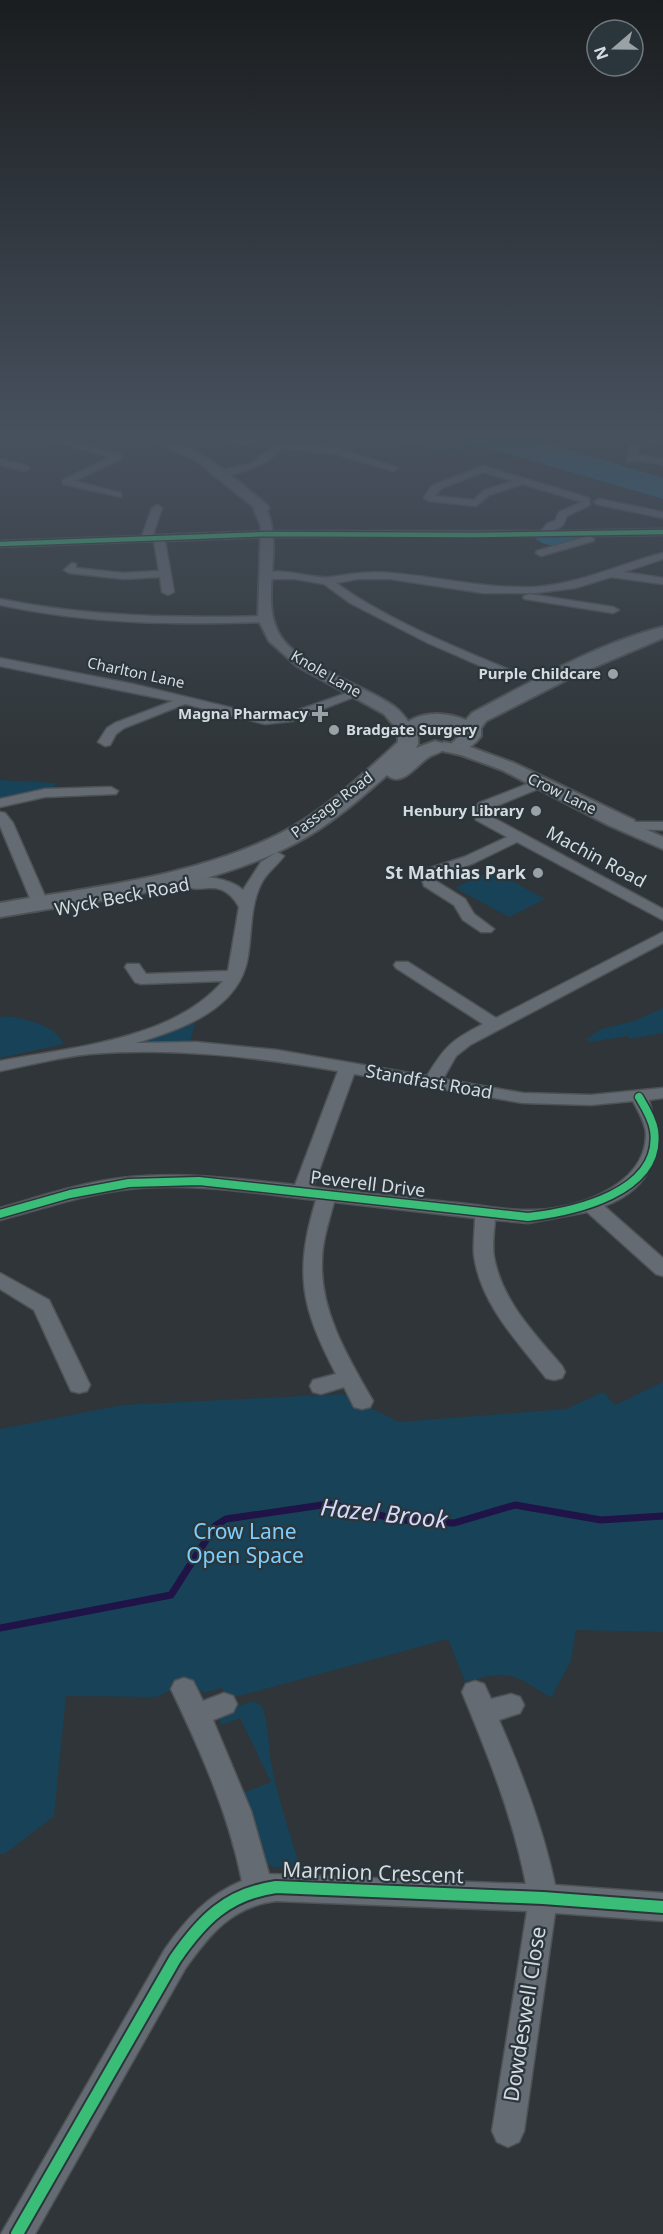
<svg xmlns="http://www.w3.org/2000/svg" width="663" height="2234" font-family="'Noto Sans',sans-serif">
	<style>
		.green { fill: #184257 }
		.forest { fill: #1d6789 }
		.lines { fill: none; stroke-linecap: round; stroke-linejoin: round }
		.stream { stroke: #1f1347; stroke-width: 7 }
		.minor-casing { stroke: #4e5255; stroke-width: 3 }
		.tertiary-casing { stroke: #4e5255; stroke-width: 4 }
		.primary-casing { stroke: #4e5255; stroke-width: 4 }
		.minor { fill: #656b73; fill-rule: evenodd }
		.tertiary { fill: #656b73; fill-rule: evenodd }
		.primary { fill: #656c74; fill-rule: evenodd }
		.cycleway-far2-casing { stroke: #2b363c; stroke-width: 7 }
		.cycleway-far1-casing { stroke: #2b363c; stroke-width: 11 }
		.cycleway-casing { stroke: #2b363c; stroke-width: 16 }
		.cycleway-far2 { stroke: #3abd76; stroke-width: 4.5 }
		.cycleway-far1 { stroke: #3abd76; stroke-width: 8 }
		.cycleway { stroke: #3abd76; stroke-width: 12 }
		.poi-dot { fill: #9ba2a5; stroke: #2b363c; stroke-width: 2 }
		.labels { text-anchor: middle; stroke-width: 4.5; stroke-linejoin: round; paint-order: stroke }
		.far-street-label { font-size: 15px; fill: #d5dcdf; stroke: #2b363c }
		.far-poi-label { font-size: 15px; font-weight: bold; fill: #d5dcdf; stroke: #2b363c; text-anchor: end }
		.street-label { font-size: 18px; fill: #d5dcdf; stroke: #2b363c }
		.poi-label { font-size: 18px; font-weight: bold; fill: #d5dcdf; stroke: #2b363c; text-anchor: end }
		.near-park-label { font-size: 21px; fill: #7ccffb; stroke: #2b363c }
		.near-street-label { font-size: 21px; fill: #d5dcdf; stroke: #2b363c }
		.near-water-label { font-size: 24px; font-style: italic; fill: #d9d7fc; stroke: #2b363c }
	</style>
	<rect width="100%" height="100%" fill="#2f3538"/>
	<!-- green -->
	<g class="green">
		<polygon points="400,440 462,440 482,446 449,456"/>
		<polygon points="0,780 56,783 53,790 0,799"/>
		<polygon points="492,870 545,899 509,917 455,888"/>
		<polygon points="663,1008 663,1033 631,1039 628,1036 590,1042 587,1039 601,1029 634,1021"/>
		<path d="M6,1016c20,3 48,8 58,28l-64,14v-41z"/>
		<polygon points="192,1023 195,1023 190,1042 126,1043 173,1031"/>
		<path d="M663,1382v250l-87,-2 -5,31 -20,37c-38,-24 -41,-29 -86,-16l-17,-43 -220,60 -6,-11 -18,5 -15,-11 -33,15 -90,-1 -12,120 -49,38h-5v-425l122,-24 221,-11 56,28 167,-13 37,-17 12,13z"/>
		<path d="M254,1701l8,5c7,19 6,41 10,61 7,34 18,67 28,100h-27l-10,-5 -21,-69 29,-11 -31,-64 -19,7 -2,-9 4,-5z"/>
	</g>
	<!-- forest -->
	<g class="forest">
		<polygon points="462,440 538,440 663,478 663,499"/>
		<path d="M591,534v2c-20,6 -43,18 -59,-1z"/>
	</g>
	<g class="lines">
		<!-- stream -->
		<polyline class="stream" points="0,1628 171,1595 215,1526 226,1519 329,1504 401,1520 454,1523 515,1505 601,1520 663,1516"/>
		<!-- minor casing -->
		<g class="minor-casing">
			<g id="minor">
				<polygon points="51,440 66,440 122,455 122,459 74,481 121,493 121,497 63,484 63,480 110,457"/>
				<path d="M227,440h31l79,8 61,20 -5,3 -57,-17 -53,-6c-18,18 -37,24 -62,28l-5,-3 2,-2 32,-7 24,-17 -43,-4z"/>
				<polygon points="648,440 662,440 638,449 638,455 663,459 663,465 636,460 627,462 630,446"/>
				<polygon points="0,459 28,466 30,468 25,471 0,465"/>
				<path d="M483,466l106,32 1,7 -23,11 -4,9 -10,6 110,-2v6l-73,1 4,3 -1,2 -52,15 -5,-3 1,-2 51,-15 -321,1 -102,4 9,51 -6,3 -6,-3 -2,-15 -37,2 -54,-6 -5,-3 8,-7 4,1v4l47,5 36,-2 -5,-30 -154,6v-6l142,-5 10,-28 5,-3 5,3 -9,27 114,-4h274l7,-8 7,-2 4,-9 23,-10 -59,-18 -34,11 -13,11 -47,-5 -5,-3 7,-11 5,-3zM483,472l30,9 -30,10 -9,9 -39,-4 7,-8z"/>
				<polygon points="599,499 663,512 663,518 596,504 594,502"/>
				<path d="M663,553v6l-39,13 39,6v6l-52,-7 -36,11 -39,5h-53l-93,-14h-32l-22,4c53,38 117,63 176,88v6l-4,1 -80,-35 -78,-40 -26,-19 -29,-5h-30l-5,-3c14,-12 53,4 71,1 20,-3 39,-6 59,-4 50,4 94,16 145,14 45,-3 85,-23 128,-34z"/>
				<polygon points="529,594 613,607 619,610 613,613 525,599 523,597"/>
				<path d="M0,599c88,18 175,19 265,17l6,3 -6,3c-90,3 -177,2 -265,-17z"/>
				<polygon points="0,658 133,684 265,716 290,713 358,689 364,693 292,721 265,724 185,704 124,728 116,734 110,745 105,746 98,742 107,728 115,723 173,701 0,666"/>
				<polygon points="540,779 545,780 547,783 545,786 489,809 488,815 663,909 663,920 517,842 474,863 436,877 436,881 465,899 474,914 494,929 491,932 481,932 463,920 454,905 424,886 421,876 427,869 464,857 507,837 476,820 473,810 479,803"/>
				<polygon points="111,787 118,791 116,794 45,797 0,807 0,799 45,789"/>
				<polygon points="0,812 5,813 13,823 48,903 45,906 40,908 32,903 0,826"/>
				<polygon points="627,822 663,822 663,830 622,829 620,826 622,823"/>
				<path d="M277,852l7,4c-7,10 -17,16 -23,28 -11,22 -9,48 -13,72 -8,54 -67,73 -112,87l60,-1 81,8 150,26c18,-30 25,-36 56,-52l-87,-56 -2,-3 2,-3h12l88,56 167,-86v11l-193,102 -14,11 -13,23 80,14 68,2 72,-7v10l-14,2c14,50 6,87 -45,106l59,52v18l-7,-2 -69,-62 -59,11 -33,-3c-1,12 -3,25 -1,37 8,44 40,76 68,109l3,6 -3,6 -8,2 -8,-2c-29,-37 -66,-75 -72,-123 -1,-12 1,-25 1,-37l-141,-16c-5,19 -12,39 -12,60 -2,50 27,97 51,139l-3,6 -8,2 -8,-2 -10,-20 -23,7 -8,-2 -3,-6 3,-6 23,-6c-35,-67 -42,-101 -20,-174 -62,-7 -125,-18 -187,-11 -44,5 -87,20 -129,31v-12c42,-12 86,-27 130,-31 55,-5 110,2 165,8l43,-114c-82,-14 -165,-24 -248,-17 -29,3 -60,11 -90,17v-10c72,-14 173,-21 223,-80l-82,3 -6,-2 -10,-15 2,-3h12l7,10 82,-3 11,-64c-19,-34 -41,-9 -54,-23 12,-13 46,-5 58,6l18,-28zM354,1074l169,29 68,2 42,-4c5,10 13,22 13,34 -1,53 -75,77 -120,75 -22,0 -45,-5 -68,-7 -48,-5 -97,-10 -145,-16z"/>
				<polygon points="0,1273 49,1300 90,1385 87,1391 79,1393 71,1391 34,1310 0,1289"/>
				<path d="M184,1678l9,3 10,20 21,-8 9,3 4,8 -4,8 -20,8 38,91 18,63 257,10c-13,-67 -38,-129 -64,-192l4,-8 9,-3 9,3 7,15 20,-5 9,3 4,8 -4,8 -21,7c23,53 44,108 56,165l108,8v28l-108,-8 -31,218 -5,11 -11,5 -11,-5 -5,-11 35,-220 -251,-10c-45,6 -66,33 -91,68l-150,265h-34l164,-285c21,-30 43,-54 77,-68 -14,-69 -41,-129 -71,-192l4,-8z"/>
			</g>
		</g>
		<!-- tertiary casing -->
		<g class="tertiary-casing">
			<g id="tertiary">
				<path d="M152,440c45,0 82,39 115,65l2,3 -2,3c17,39 -9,92 14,126 21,31 84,48 114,70 8,6 15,17 21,25l-2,3h-12l-18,-21 -87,-48 -28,-25 -11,-22 3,-93 -7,-16 1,-2 -61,-49z"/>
				<polygon points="444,742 470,747 514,763 634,820 636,825 663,837 663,849 608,825 502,770 461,755 438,750 436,747"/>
			</g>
		</g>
		<!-- primary casing -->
		<g class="primary-casing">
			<path id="primary" d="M663,627v11l-87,37 -90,46 -5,7v8c-7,10 -15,15 -27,12l-3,-4 10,-10c-13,-11 -30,-11 -43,-1v11l-2,4 19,-7 7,2 3,4c-4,7 -10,6 -16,10 -13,8 -27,31 -42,18 -28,25 -58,51 -91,68 -90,47 -198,57 -296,74v-14c93,-16 193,-26 279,-69 44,-22 82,-58 119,-92v-10c15,-22 46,-21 68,-12l6,-7c59,-31 126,-70 191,-86z"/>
		</g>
		<!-- minor -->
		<use href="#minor" class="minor"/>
		<!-- tertiary -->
		<use href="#tertiary" class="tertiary"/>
		<!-- primary -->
		<use href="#primary" class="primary"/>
		<!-- cycleway-far2 casing -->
		<g class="cycleway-far2-casing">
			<polyline id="cycleway-far2" points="0,544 267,534 472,535 663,532"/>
		</g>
		<!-- cycleway-far1 casing -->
		<g class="cycleway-far1-casing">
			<path id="cycleway-far1" d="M0,1214l70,-20 59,-11 70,-2 329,36c44,-5 135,-24 126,-87 -2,-12 -9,-23 -15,-33"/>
		</g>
		<!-- cycleway casing -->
		<g class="cycleway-casing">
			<path id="cycleway" d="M17,2234l158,-275c27,-39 52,-65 101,-72l267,11 120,9"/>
		</g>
		<!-- cycleway-far2 -->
		<use href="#cycleway-far2" class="cycleway-far2"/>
		<!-- cycleway-far1 -->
		<use href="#cycleway-far1" class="cycleway-far1"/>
		<!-- cycleway -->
		<use href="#cycleway" class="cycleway"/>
	</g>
	<!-- sky -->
	<linearGradient id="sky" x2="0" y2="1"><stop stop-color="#1a1d1f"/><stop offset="0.58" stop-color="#47515e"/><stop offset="1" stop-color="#47515e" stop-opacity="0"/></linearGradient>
	<rect width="663" height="753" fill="url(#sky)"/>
	<!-- markers -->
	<g class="poi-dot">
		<circle cx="613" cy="674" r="6"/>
		<path d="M317 705h6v6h6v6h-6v6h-6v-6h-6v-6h6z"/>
		<circle cx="334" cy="730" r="6"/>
		<circle cx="536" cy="811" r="6"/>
		<circle cx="538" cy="873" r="6"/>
	</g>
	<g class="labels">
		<!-- far-street labels -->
		<g class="far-street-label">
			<text transform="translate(136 673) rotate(12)" y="5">Charlton Lane</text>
			<text transform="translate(326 674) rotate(30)" y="5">Knole Lane</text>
			<text transform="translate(562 794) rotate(26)" y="5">Crow Lane</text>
			<text transform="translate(332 805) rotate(-37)" y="5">Passage Road</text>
		</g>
		<!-- far-poi labels -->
		<g class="far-poi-label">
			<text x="601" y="679">Purple Childcare</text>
			<text x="308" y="719">Magna Pharmacy</text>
			<text x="346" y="735" text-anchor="start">Bradgate Surgery</text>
			<text x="524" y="816">Henbury Library</text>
		</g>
		<!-- street labels -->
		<g class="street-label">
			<text transform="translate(596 857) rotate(28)" y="6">Machin Road</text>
			<text transform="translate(122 897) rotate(-11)" y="6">Wyck Beck Road</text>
			<text transform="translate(429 1082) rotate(10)" y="6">Standfast Road</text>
			<text transform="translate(368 1184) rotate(7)" y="6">Peverell Drive</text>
		</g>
		<!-- poi labels -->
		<g class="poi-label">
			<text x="526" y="879">St Mathias Park</text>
		</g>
		<!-- near-park labels -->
		<g class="near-park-label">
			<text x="245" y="1539">Crow Lane<tspan x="245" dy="24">Open Space</tspan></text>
		</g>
		<!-- near-street labels -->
		<g class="near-street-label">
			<text transform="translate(373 1873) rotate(2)" y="7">Marmion Crescent</text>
			<text transform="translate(525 2014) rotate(-81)" y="7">Dowdeswell Close</text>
		</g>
		<!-- near-water labels -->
		<g class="near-water-label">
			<text transform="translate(384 1514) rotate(6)" y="8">Hazel Brook</text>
		</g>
	</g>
	<!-- north arrow -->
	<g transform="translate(615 48) rotate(250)"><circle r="28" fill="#2b363c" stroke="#6f787d" stroke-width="1.5"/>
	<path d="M0-4.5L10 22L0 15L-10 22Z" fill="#9ba2a5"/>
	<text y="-9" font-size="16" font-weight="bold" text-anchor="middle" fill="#d5dcdf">N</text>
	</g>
</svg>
